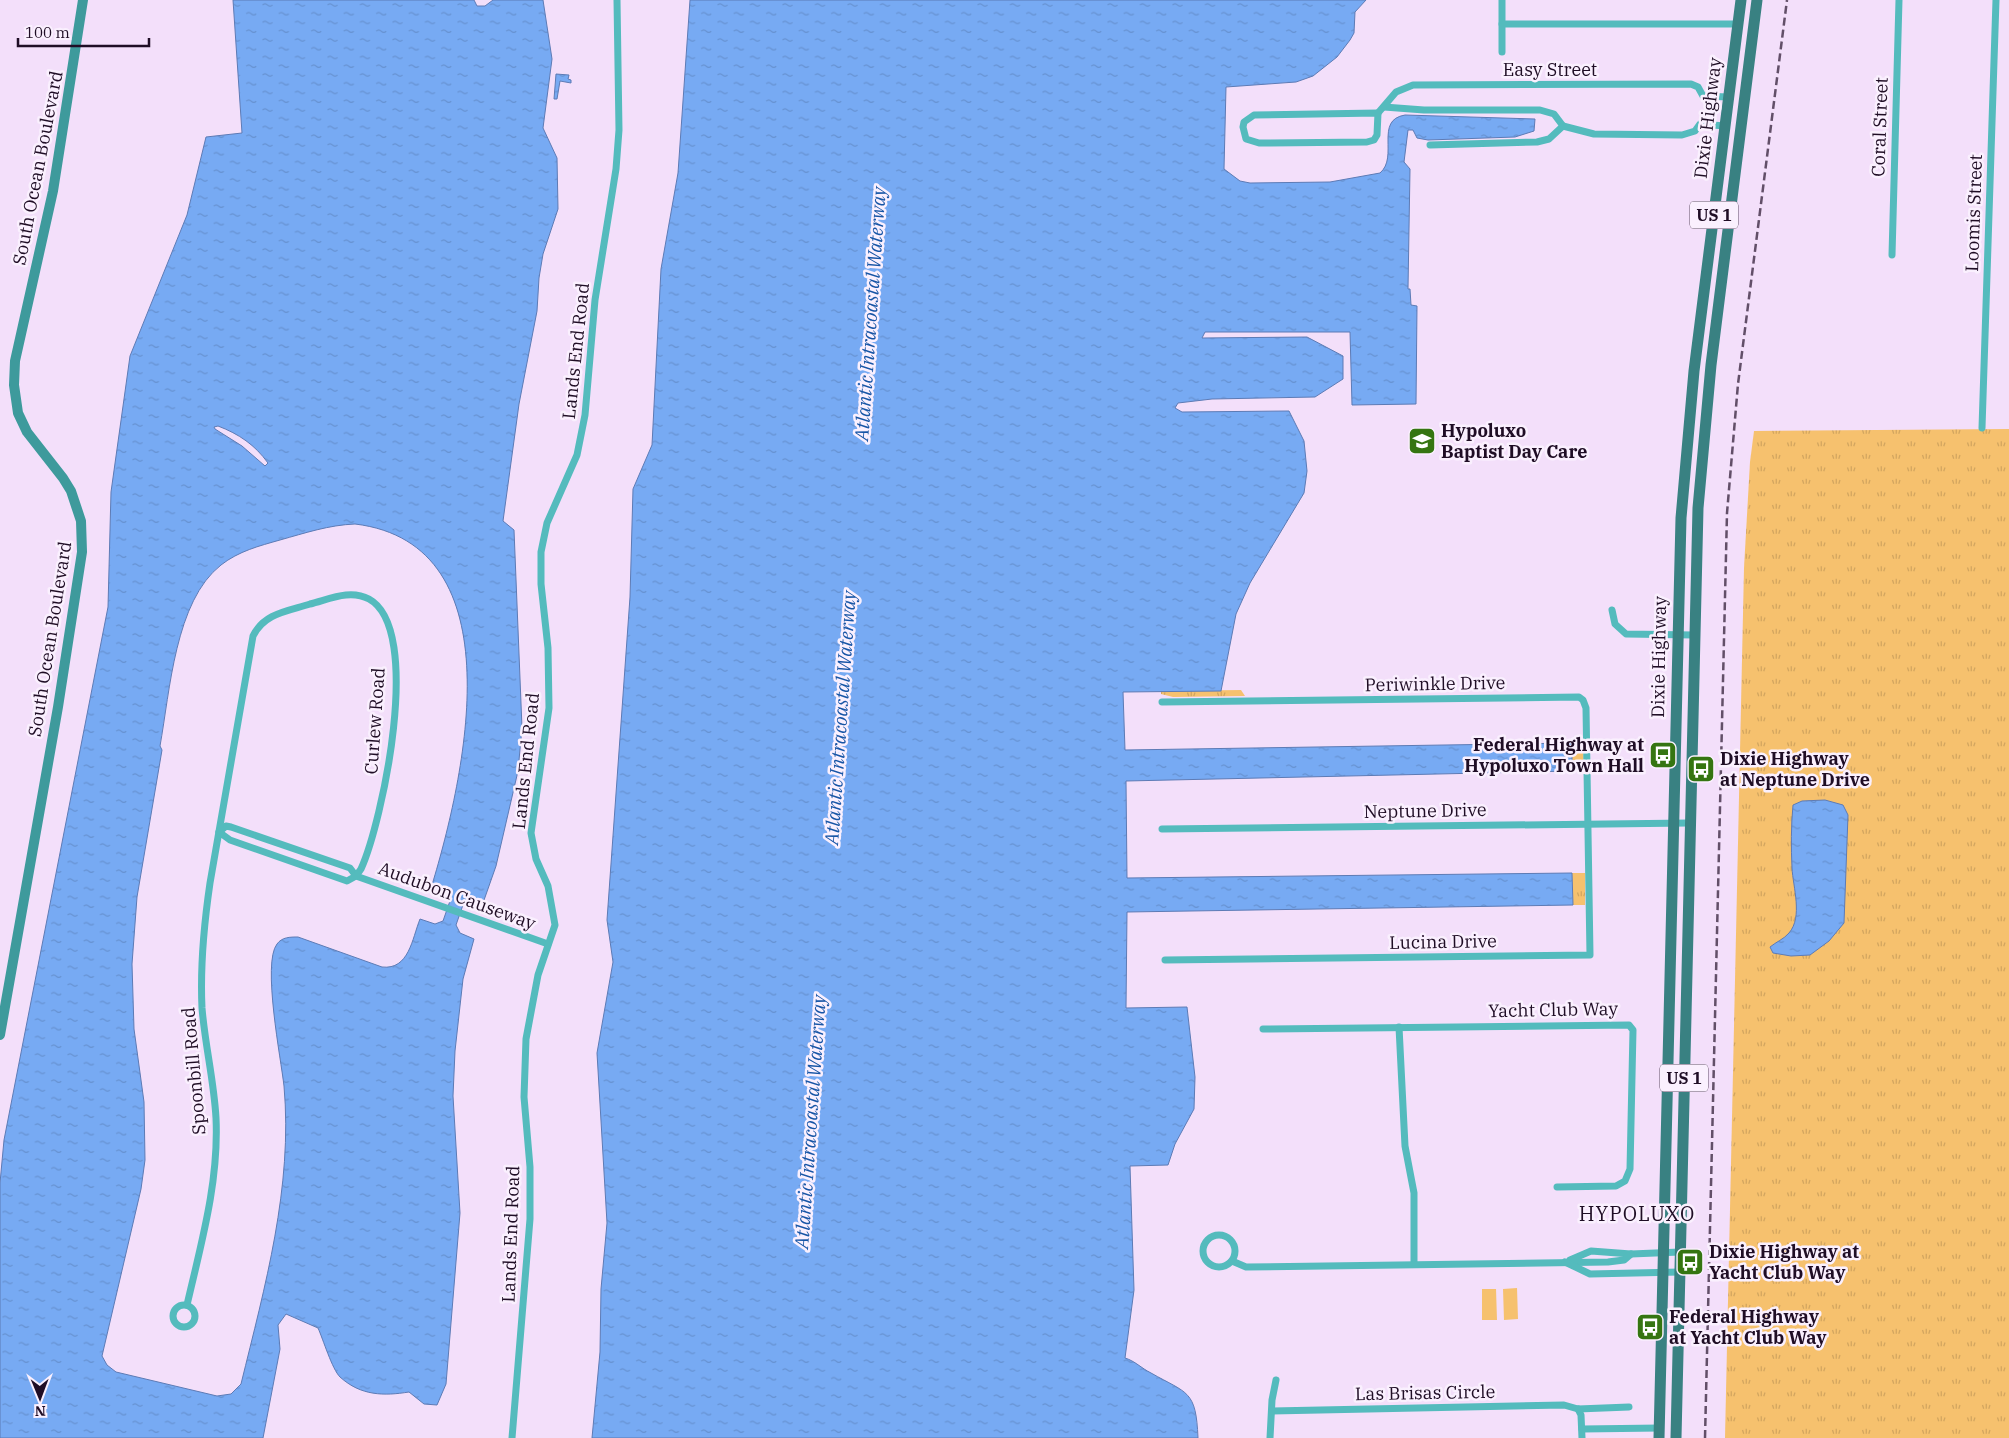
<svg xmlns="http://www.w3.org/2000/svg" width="2009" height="1438" font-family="'IBM Plex Serif',serif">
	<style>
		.grass { fill: url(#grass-tufts) }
		.garden { fill: #f6c16e }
		.water { fill: url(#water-ripples); stroke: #5d7bb5; fill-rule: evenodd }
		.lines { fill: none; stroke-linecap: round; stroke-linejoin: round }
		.street { stroke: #54bbbd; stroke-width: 7 }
		.secondary { stroke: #3e9a9c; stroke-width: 10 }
		.primary { stroke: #398182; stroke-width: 11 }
		.rail { stroke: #624f68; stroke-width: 2.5; stroke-dasharray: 8 4; stroke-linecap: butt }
		.labels { text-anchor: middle; stroke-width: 5; stroke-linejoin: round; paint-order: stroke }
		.shield { fill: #faf0fe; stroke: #615166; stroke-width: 1 }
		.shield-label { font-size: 16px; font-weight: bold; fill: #1f0d25 }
		.street-label { font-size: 18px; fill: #1f0d25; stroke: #faf0fe }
		.poi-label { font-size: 18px; font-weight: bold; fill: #1f0d25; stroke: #faf0fe; text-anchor: start }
		.water-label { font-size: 19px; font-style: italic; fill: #1755a6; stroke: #faf0fe }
		.quarter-label { font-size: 20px; letter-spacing: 1px; fill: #1f0d25; stroke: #faf0fe }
	</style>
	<defs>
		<pattern id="grass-tufts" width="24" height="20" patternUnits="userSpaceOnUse" patternTransform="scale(1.25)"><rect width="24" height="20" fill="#f6c16e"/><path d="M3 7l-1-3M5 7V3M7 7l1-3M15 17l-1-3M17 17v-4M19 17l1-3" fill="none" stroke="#d2a55f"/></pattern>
		<pattern id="water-ripples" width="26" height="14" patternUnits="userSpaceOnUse" patternTransform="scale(1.25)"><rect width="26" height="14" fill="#77aaf3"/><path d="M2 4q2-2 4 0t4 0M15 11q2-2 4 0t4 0" fill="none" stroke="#6691d0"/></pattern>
	</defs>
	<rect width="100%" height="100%" fill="#f3dffa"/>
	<!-- grass -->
	<g class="grass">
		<polygon points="2009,429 2009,1438 1725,1438 1744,568 1750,462 1754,431"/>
		<polygon points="1241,690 1245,696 1173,697 1161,694 1161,691"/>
		<polygon points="1572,743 1583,743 1584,770 1572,771"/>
		<polygon points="1572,873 1585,873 1585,905 1573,905"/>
	</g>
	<!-- garden -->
	<g class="garden">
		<polygon points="1517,1288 1518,1319 1504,1320 1503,1289"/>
		<polygon points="1482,1289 1496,1289 1497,1320 1482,1320"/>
	</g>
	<!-- water -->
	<g class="water">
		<path d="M233,0h241l3,6h8l8,-6h50l9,59 -9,69 14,30 1,51 -15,45 -4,24 -2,33 -18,93 -16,117 11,9 8,198 -4,43 -22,95 -13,37 -12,-4 -7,3 -8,23 4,8 14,6 -11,40 -8,72 -2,45 7,117 -14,171 -9,21 -13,-1 -15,-12c-25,4 -48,4 -69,-15 -8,-8 -17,-38 -22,-49l-32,-14 -8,11 2,24 -17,89h-263v-255l4,-43 104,-533 3,-115 19,-136 57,-141 19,-78 36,-4zM218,426c21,8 37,19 50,37l-3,3 -23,-20 -27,-17 -1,-2zM355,524c164,20 109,255 77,361l16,5 3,8 -8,23 -8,3 -15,-5c-8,20 -11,51 -38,48l-84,-30c-8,0 -16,0 -21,7 -15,19 4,115 7,142 9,101 -19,200 -43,298l-10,10 -14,2 -101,-24 -9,-7 -5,-9 39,-167 4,-29 -1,-58 -10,-73 -2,-65 5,-67 25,-147 -2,-4c10,-55 15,-145 61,-181 18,-14 38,-19 59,-25 25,-7 49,-15 75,-16z"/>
		<path d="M690,0h676l-11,12 -1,21 -4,7 -13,17 -24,19 -17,6 -70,5 -2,82 16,12 10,2 80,-1 50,-9c19,-16 -6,-53 25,-58l130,4 -1,12 -19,6 -87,3 -11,-2 -4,-8h-5l-4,32 6,7 -2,120h2l1,16 6,1 -1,98 -64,1 -2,-73h-145l-3,6 105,-1 36,19v23l-28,18 -103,2 -34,4 -3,5 7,4 107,-1 15,30 3,30 -3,22 -54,90 -14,31 -15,77 -98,1 2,58 447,-7v28l-446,10 1,97 445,-5 1,32 -446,7 -1,96 61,-1 8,70 -1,32 -19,35 -7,21 -38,1 4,124 -9,68c10,3 16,10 26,15 37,21 45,17 47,65h-606l8,-86 1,-63 6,-66 -10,-170 16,-91 -6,-42 23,-323 3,-108 19,-44 9,-176 17,-96z"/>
		<polygon points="556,74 569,75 568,79 571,80 571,83 560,81 557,99 554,99"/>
		<path d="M1825,800l18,5 5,10 -4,108 -15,18 -19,14 -19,1 -18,-3 -3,-6c6,-5 14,-8 19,-14 14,-16 4,-46 3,-65 -1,-21 -1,-42 1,-63l9,-4z"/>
	</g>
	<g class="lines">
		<!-- street -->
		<g class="street">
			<polyline points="1502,24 1738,24"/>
			<polyline points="1502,52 1502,0"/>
			<polyline points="1384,107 1424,110 1540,110 1554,114 1563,126"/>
			<polyline points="1378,113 1396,92 1413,85 1691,84 1698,87 1703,96 1728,97"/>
			<polygon points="1378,113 1377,135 1374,140 1367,142 1259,143 1246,139 1243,127 1244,122 1254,115"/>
			<polyline points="1430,145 1537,142 1549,139 1563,126 1594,134 1682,135 1695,131 1700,124 1725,126"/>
			<polyline points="1892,255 1899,0"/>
			<polyline points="1982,428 1996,0"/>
			<polyline points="1612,610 1615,624 1626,634 1694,635"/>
			<polyline points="1162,702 1579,697 1583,700 1586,708 1590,955 1165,960"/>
			<polyline points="1162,829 1689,823"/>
			<polyline points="219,832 226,826 231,827 350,868 356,876 548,944"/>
			<polyline points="1399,1027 1405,1146 1414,1193 1414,1264"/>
			<polyline points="1263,1029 1629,1025 1633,1030 1630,1169 1625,1181 1616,1186 1557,1187"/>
			<circle cx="1219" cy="1251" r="16"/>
			<polyline points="1570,1260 1591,1251 1631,1254 1680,1252"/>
			<polyline points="1232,1261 1246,1267 1608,1262 1624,1260 1631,1254"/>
			<polyline points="1565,1262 1590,1274 1680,1272"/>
			<circle cx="184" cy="1316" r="11"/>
			<path d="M187,1305c14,-61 32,-123 29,-187 -2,-37 -11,-73 -14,-110 -2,-42 2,-84 8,-125l43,-247c11,-23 35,-25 57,-32 20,-5 40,-15 59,-5 55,30 13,224 -8,270l-5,7 -9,5 -117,-41 -11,-8"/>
			<polyline points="1578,1409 1581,1415 1582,1438"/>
			<polyline points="1272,1411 1564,1405 1578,1409 1629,1407"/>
			<polyline points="1582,1429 1660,1428"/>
			<polyline points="512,1438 530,1219 530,1167 524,1097 526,1039 538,975 555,925 548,886 536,859 531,833 549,708 548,648 541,584 541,552 547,523 577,455 585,415 595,300 616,169 619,130 617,0"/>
			<polyline points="1270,1438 1272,1400 1276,1380"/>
		</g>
		<!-- secondary -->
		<polyline class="secondary" points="0,1035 58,707 82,552 81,521 71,491 63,478 27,432 18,413 14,385 15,361 53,191 83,0"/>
		<!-- primary -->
		<g class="primary">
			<polyline points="1659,1438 1681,518 1694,371 1741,0"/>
			<polyline points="1676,1438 1698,508 1711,365 1757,0"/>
		</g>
		<!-- rail -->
		<polyline class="rail" points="1705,1438 1727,513 1738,384 1787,0"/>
	</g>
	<!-- icons -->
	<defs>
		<g id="school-square" transform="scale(1.4375)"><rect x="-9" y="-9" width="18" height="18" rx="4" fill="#357511" stroke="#faf0fe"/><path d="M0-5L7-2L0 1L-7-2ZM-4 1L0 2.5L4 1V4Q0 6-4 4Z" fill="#fff"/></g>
		<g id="bus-square" transform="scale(1.4375)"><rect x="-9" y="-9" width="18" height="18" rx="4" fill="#357511" stroke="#faf0fe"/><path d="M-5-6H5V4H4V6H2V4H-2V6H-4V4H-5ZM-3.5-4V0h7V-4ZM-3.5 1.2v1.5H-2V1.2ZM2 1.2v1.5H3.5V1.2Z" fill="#fff"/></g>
	</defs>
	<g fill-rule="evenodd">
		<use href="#school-square" x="1422" y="441"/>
		<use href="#bus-square" x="1663" y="755"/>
		<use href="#bus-square" x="1701" y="769"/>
		<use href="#bus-square" x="1690" y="1262"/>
		<use href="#bus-square" x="1650" y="1327"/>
	</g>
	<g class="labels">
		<!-- shield labels -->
		<g class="shield">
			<rect x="1690" y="201.5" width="48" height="27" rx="4"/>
			<rect x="1660" y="1064.5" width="48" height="27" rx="4"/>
		</g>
		<g class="shield-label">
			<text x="1714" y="221">US 1</text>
			<text x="1684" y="1084">US 1</text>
		</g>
		<!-- street labels -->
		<g class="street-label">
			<text x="1550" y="76">Easy Street</text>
			<text transform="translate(1708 118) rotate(-83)" y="6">Dixie Highway</text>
			<text transform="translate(1880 127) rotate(-88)" y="6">Coral Street</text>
			<text transform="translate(38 168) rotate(-79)" y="6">South Ocean Boulevard</text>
			<text transform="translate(1974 213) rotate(-88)" y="6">Loomis Street</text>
			<text transform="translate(576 351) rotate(-84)" y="6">Lands End Road</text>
			<text transform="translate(50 639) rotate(-81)" y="6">South Ocean Boulevard</text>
			<text transform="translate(1659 657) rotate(-89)" y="6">Dixie Highway</text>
			<text transform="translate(1435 684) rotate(-1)" y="6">Periwinkle Drive</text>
			<text transform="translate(375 721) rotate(-86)" y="6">Curlew Road</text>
			<text transform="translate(526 761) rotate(-84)" y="6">Lands End Road</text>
			<text transform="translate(1425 811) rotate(-1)" y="6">Neptune Drive</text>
			<text transform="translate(457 896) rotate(20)" y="6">Audubon Causeway</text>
			<text transform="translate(1443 942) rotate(-1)" y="6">Lucina Drive</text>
			<text transform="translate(1553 1010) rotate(-1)" y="6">Yacht Club Way</text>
			<text transform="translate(194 1071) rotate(-95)" y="6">Spoonbill Road</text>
			<text transform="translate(511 1234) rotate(-88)" y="6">Lands End Road</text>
			<text transform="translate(1425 1393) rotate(-1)" y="6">Las Brisas Circle</text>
		</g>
		<!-- poi labels -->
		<g class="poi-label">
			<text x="1441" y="437">Hypoluxo<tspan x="1441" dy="21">Baptist Day Care</tspan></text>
			<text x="1644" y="751" text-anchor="end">Federal Highway at<tspan x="1644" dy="21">Hypoluxo Town Hall</tspan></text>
			<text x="1720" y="765">Dixie Highway<tspan x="1720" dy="21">at Neptune Drive</tspan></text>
			<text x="1709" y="1258">Dixie Highway at<tspan x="1709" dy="21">Yacht Club Way</tspan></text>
			<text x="1669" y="1323">Federal Highway<tspan x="1669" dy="21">at Yacht Club Way</tspan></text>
		</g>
		<!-- water labels -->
		<g class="water-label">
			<text transform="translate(870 314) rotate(-86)" y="7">Atlantic Intracoastal Waterway</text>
			<text transform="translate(840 718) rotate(-86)" y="7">Atlantic Intracoastal Waterway</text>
			<text transform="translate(810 1122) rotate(-86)" y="7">Atlantic Intracoastal Waterway</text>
		</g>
		<!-- quarter labels -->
		<g class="quarter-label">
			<text x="1637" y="1221">HYPOLUXO</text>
		</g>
	</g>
	<!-- north arrow -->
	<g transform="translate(40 1398) rotate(179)" stroke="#faf0fe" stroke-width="4" paint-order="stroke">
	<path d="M0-4L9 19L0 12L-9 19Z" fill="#1f0d25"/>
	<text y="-8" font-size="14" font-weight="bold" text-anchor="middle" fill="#1f0d25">N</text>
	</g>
	<!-- scale -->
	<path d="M18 38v8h131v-8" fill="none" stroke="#1f0d25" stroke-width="2.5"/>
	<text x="25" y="38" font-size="15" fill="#1f0d25" stroke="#faf0fe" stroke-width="4" paint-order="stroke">100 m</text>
</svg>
